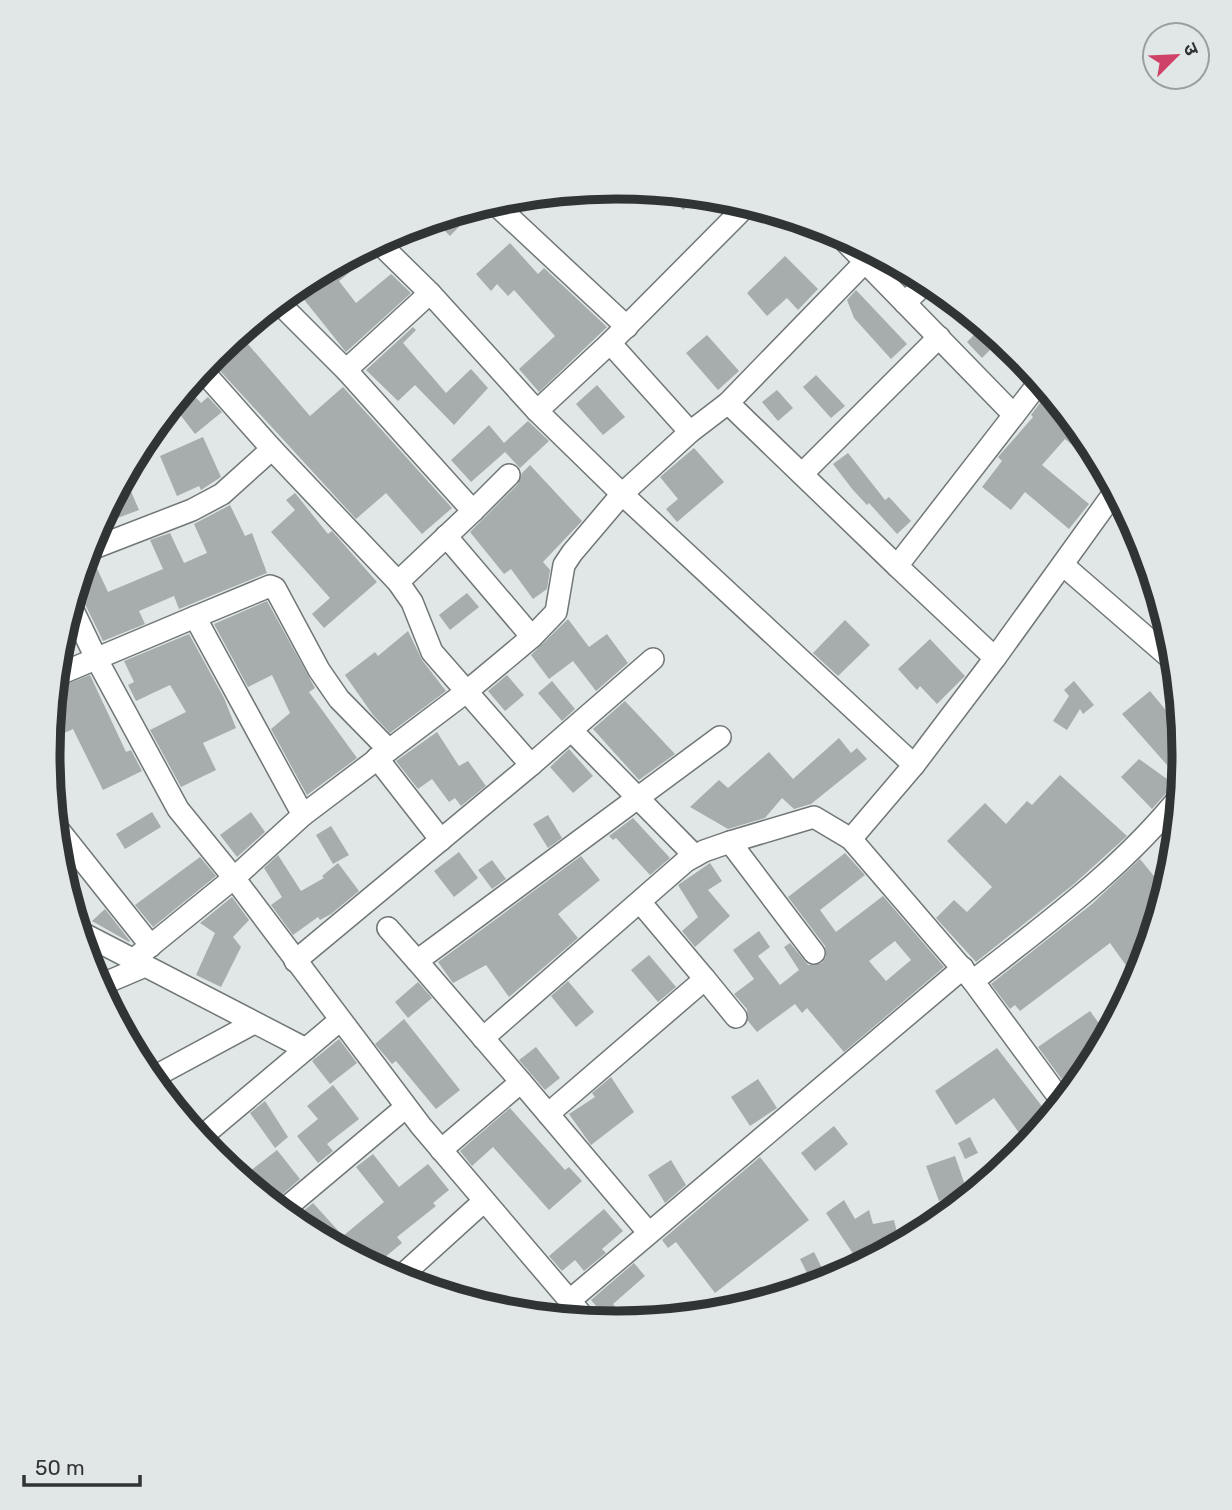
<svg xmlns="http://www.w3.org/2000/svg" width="1232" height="1510" font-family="Rubik,'Noto Sans Devanagari',sans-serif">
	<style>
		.building { fill: #a6adac; fill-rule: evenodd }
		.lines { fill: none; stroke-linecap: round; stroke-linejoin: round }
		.minor-casing { stroke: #707776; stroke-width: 24 }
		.minor { stroke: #fff; stroke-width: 21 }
		.rim { fill: none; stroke: #313434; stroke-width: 9 }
	</style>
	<rect width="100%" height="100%" fill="#e0e7e6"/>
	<!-- building -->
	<g class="building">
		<polygon points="668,191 682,193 703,195 683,210"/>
		<polygon points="480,205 450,236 433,219 452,213"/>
		<polygon points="510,243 538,274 544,268 607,327 539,392 519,369 555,336 514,290 508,296 497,284 491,291 476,274"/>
		<polygon points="366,247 372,254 339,281 356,303 391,274 411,293 346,352 294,287"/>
		<polygon points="785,256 818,289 798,310 787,298 767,316 747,293"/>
		<polygon points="856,290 907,344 891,359 854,318 847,300"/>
		<polygon points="984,325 1001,339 982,358 967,342"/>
		<polygon points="413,327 416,330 403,343 446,393 471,369 488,388 454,425 415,385 398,401 366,370"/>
		<polygon points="707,335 739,371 718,390 686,353"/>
		<polygon points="241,336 310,416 343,387 452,508 422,534 386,493 356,519 212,362"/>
		<polygon points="816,375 845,406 831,418 803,387"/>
		<polygon points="597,385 625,417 603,435 576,404"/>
		<polygon points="186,387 201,403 208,397 222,412 195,434 172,404"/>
		<polygon points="777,390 793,408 778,421 762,402"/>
		<polygon points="1049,391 1089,439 1109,476 1065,439 1042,465 1089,504 1069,529 1025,492 1011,510 982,487 1002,461 998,457 1033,417 1031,415"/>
		<polygon points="528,421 549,441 520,468 505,452 471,482 451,460 489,425 504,443"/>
		<polygon points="203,437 221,477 201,490 199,486 177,496 160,456"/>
		<polygon points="694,448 724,482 677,522 666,509 678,499 660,477"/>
		<polygon points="848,453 885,500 889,497 911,521 897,534 869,503 867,505 853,490 833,464"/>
		<polygon points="530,465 582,521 543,562 550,570 547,589 533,599 511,569 504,574 470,532 518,484 522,473"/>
		<polygon points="124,475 139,510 96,526 110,501"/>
		<polygon points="295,493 328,534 332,531 377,582 324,628 312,614 330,598 271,532 295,510 286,500"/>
		<polygon points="230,505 245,536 252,533 267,573 179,609 174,596 139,611 145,624 103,641 82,598 74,592 83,563 94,562 108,592 163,569 150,540 170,533 184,563 207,553 194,524"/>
		<polygon points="467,593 479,607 450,630 439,615"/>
		<polygon points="267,601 315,688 309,692 357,758 307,795 271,729 290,713 272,675 248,687 214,624"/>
		<polygon points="568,619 589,647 607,634 628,663 596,691 573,661 549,679 531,655"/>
		<polygon points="845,620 870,645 838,676 813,653"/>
		<polygon points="408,631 422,660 446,691 390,733 373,715 345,675 375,652 378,656"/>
		<polygon points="189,634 224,698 236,728 203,743 216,770 181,787 150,730 186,712 170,685 136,701 128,685 134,682 124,661"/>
		<polygon points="930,639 965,676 937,704 920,686 917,690 898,669"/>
		<polygon points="90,675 126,752 131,750 142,771 103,790 73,729 49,740 54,689"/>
		<polygon points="507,675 524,695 505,711 488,691"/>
		<polygon points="552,681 575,709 562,721 538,693"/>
		<polygon points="1074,681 1094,705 1083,714 1080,709 1067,730 1053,721 1069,696 1064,690"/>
		<polygon points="1150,691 1173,719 1180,712 1185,755 1182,782 1122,714"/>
		<polygon points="625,701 675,754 639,780 593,729"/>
		<polygon points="437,732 459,766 468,761 486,786 461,806 455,798 449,802 432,779 418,789 396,761"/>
		<polygon points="839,738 851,753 857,748 867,759 811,804 794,809 782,798 765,818 728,829 690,807 719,780 728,788 769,752 793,779"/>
		<polygon points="569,749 593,776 573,793 550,767"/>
		<polygon points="1139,759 1174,784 1152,809 1121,777"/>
		<polygon points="1060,775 1127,836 1074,884 976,962 936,918 954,900 967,912 992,887 947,841 985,803 1006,824 1027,801 1032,805"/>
		<polygon points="152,812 161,827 125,849 116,834"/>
		<polygon points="251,812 265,832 237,857 220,835"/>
		<polygon points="548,815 562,838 548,848 533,824"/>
		<polygon points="633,818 670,858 650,875 616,838 613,840 609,836"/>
		<polygon points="331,826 349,855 333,864 316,835"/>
		<polygon points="459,852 478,878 454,897 434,871"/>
		<path d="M845,853l20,22 -45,35 16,22 47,-36 61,71 -100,85 -37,-44 -5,5 -7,-9 -38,28 -9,-11 -1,-12 -13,-15 20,-15 -21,-29 26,-19 11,16 -12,9 22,29 19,-15 -15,-23 6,-4 18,22 14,-2 4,-6 -1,-11 -37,-49zM895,941l16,19 -25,21 -17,-20z"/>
		<polygon points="278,855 301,891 324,878 322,876 338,863 359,891 331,914 320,920 318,917 293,935 271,905 282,897 264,868"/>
		<polygon points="581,856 600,880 558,914 578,938 509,997 486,965 453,983 438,962"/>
		<polygon points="200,857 216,876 153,927 135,905"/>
		<polygon points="1140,859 1166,891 1141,973 1135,978 1110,943 1020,1011 1015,1005 1010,1009 991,984 1092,904"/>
		<polygon points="492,860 506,879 492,889 478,870"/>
		<polygon points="710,863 722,881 708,890 730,916 695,947 682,931 698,917 678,885"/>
		<polygon points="232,897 249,920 233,937 241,947 221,987 196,975 215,933 200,923"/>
		<polygon points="105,909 130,941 129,942 92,921"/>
		<polygon points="649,955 676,987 658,1002 631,970"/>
		<polygon points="568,981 594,1012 576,1027 551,996"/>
		<polygon points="418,982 432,998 408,1018 395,1002"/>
		<polygon points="1090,1011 1108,1036 1093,1063 1066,1085 1038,1047"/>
		<polygon points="404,1019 460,1090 436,1109 396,1061 392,1064 375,1044"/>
		<polygon points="339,1039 357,1063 330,1084 312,1061"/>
		<polygon points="536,1047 560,1078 545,1090 519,1060"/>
		<polygon points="997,1048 1051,1118 1028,1145 994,1098 956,1125 935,1091"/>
		<polygon points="611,1077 634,1112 591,1145 569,1114 595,1097 592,1093"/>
		<polygon points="758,1079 777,1108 750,1126 731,1097"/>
		<polygon points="333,1085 359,1119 327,1144 333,1151 318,1163 297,1136 318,1119 307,1106"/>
		<polygon points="265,1101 288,1137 275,1148 250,1113"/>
		<polygon points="510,1108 565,1170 569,1167 582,1181 549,1210 493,1147 472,1166 460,1151"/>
		<polygon points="834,1126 848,1144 815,1171 801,1153"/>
		<polygon points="970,1137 978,1153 965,1159 958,1143"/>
		<polygon points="277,1150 300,1179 271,1204 240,1179"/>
		<polygon points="373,1154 399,1187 428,1164 449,1190 433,1203 436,1206 397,1237 402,1243 373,1267 332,1245 328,1238 325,1241 291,1221 313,1203 343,1236 384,1202 356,1167"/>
		<polygon points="955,1156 967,1191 939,1201 926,1166"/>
		<polygon points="760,1157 809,1220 715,1293 676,1242 668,1248 662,1240"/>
		<polygon points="671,1160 686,1185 665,1203 648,1175"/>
		<polygon points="844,1200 855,1219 869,1210 873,1224 894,1220 900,1245 884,1254 881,1242 856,1258 826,1213"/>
		<polygon points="604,1209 623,1231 602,1249 606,1253 584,1271 575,1260 562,1271 549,1256"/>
		<polygon points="814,1252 826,1276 812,1283 800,1259"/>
		<polygon points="634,1263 645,1276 613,1304 629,1322 611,1323 591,1300"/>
	</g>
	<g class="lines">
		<!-- minor casing -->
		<g class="minor-casing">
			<g id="minor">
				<polyline points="492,201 627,327"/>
				<polyline points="834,230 1014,415 1041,380"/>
				<polyline points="377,241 430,293"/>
				<polyline points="864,263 728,403 897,566"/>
				<polyline points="277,301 346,370 473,511 398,582"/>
				<polyline points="905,303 928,280"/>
				<polyline points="346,370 430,293 537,411 622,494 914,765 851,839 814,817 730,842 814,953"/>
				<polyline points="728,403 690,432 610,343 748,204"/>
				<polyline points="537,411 610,343"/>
				<polyline points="272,449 398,582 412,602 432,652 531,765 295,961"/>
				<polyline points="802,474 939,337"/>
				<polyline points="473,511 509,475"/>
				<polyline points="86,551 192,510 222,494 272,449 201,369"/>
				<polyline points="1063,565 1176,663"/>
				<polyline points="70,604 96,658 178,809 234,878 133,960"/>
				<polyline points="195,617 270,586 275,588 319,670 339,699 389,750"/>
				<polyline points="532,637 556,612 564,565 572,553 622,494 690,432"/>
				<polyline points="995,658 1116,490"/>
				<polyline points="55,676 195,617 303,815 234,878 421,1126 587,1321"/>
				<polyline points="572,731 695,856"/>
				<polyline points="377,758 441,840"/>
				<polyline points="531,765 653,659"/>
				<polyline points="914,765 995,658 897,566 1014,415"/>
				<polyline points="303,815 466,692 532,637 446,536"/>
				<polyline points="54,824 151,946"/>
				<path d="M851,839l122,142c74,-58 150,-113 208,-186"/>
				<polyline points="388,928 417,961"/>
				<polyline points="78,931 306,1049"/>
				<polyline points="705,979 736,1017"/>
				<polyline points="973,981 1063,1103"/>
				<polyline points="98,986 145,966"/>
				<polyline points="483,1038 686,861 704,851 730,842"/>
				<polyline points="150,1079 254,1023"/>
				<polyline points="521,1082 648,1232"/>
				<polyline points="548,1114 705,979 640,902"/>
				<polyline points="199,1139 339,1021"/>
				<polyline points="441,1150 521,1082 417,961 720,737"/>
				<polyline points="281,1212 406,1107"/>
				<polyline points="397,1280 483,1202"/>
				<polyline points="569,1301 963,968"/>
			</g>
		</g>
		<!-- minor -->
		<use href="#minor" class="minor"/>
	</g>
	<!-- crop -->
	<path d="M0 0H1232V1510H0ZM60 755a556 556 0 1 1 1112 0a556 556 0 1 1-1112 0Z" fill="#e0e7e6" fill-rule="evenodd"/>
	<path class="rim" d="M60 755a556 556 0 1 1 1112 0a556 556 0 1 1-1112 0Z"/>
	<!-- north arrow -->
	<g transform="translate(1176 56) rotate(66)"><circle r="33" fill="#e0e7e6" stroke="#9a9f9f" stroke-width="2"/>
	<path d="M0-5L12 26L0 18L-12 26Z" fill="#d04167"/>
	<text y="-10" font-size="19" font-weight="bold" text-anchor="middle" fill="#313434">उ</text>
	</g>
	<!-- scale -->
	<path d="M24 1475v10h116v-10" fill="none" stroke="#313434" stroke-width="3.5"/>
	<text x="35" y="1475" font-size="21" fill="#313434" stroke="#e0e7e6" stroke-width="5" paint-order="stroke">50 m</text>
</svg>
